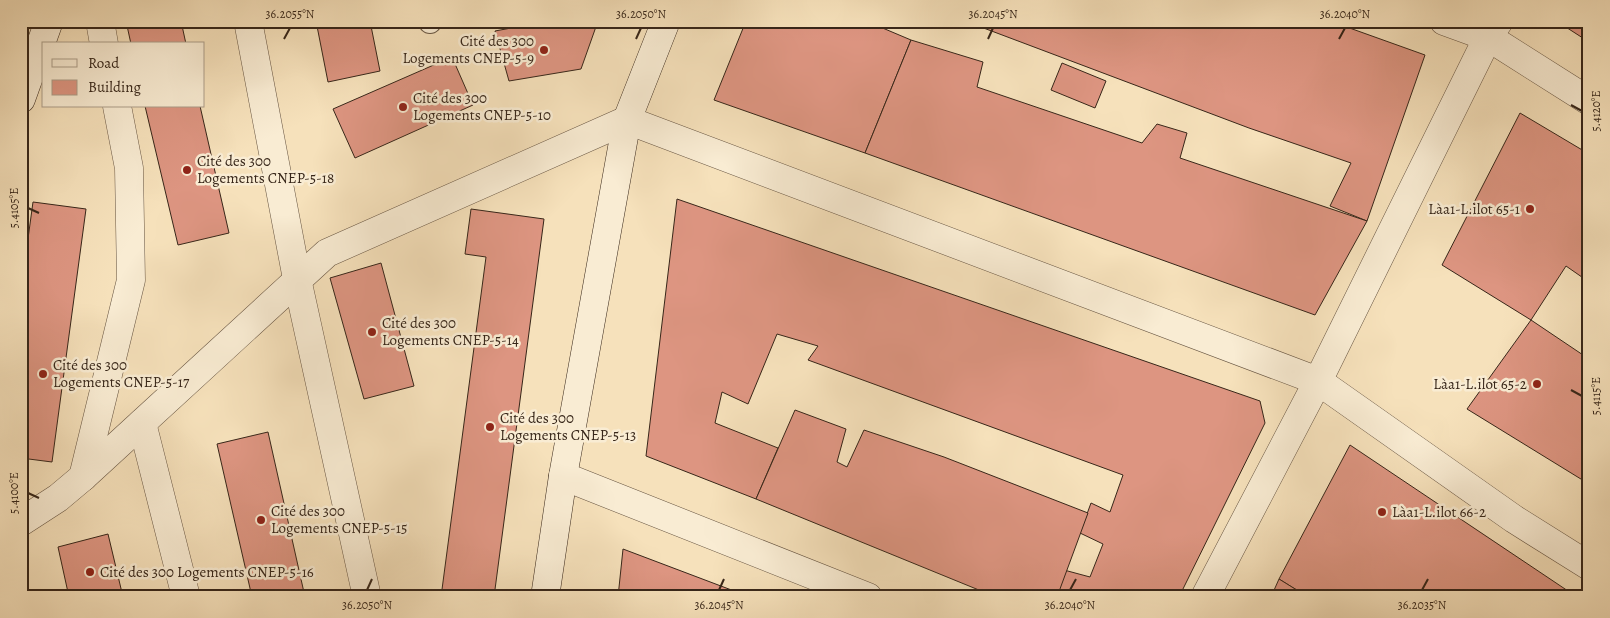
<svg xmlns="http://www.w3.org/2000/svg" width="1610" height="618" font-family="Alegreya,serif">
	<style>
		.building { fill: #dd9581; stroke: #372619 }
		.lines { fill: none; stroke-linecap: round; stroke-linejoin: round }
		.lane-casing { stroke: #675542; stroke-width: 24 }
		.street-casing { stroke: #675542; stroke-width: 29 }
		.secondary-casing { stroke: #372619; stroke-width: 29 }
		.lane { stroke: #f9ecd3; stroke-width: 22 }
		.street { stroke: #f9ecd3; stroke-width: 28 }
		.secondary { stroke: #f9ecd3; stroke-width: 28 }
		.ticks { fill: none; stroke: #372619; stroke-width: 2 }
		.poi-dot { fill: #8f2418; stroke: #f9ecd3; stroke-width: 2 }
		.labels { text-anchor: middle; stroke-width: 5; stroke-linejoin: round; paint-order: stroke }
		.poi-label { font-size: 15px; fill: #372619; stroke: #f9ecd3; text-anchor: start }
		.neatline { fill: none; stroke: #372619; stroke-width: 2 }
		.ticks-label { font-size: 12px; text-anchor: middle; fill: #372619 }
	</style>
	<rect width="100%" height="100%" fill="#f6e1bb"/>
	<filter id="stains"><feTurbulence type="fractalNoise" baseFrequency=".004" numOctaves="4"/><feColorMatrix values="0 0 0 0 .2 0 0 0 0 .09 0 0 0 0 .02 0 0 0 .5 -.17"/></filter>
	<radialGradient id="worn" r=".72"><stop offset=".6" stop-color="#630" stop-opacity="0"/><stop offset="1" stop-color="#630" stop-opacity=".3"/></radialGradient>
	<!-- building -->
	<g class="building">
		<polygon points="126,21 181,21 186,44 131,44"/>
		<polygon points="316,21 370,21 380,71 328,82"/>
		<polygon points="527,21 598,21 581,69 509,81 495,31 522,26"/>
		<polygon points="746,21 866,21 911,40 865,153 714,100"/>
		<polygon points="965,21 1330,21 1425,55 1367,221 1330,206 1351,163 1249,128"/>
		<polygon points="1589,21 1589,42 1558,22 1558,21"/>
		<polygon points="911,40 983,62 977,87 1142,143 1157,124 1187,133 1180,158 1367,221 1315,315 865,153"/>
		<polygon points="452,57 473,105 355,158 333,109"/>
		<polygon points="1062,63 1106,81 1095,108 1051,90"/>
		<polygon points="145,106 200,106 229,233 178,245"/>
		<polygon points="1520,113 1589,154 1589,282 1566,266 1531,320 1442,265"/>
		<polygon points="677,199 1260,401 1265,423 1179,597 1055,597 1064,570 1090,577 1103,544 1080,533 1091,503 1110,512 1123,475 808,360 818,346 777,334 748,404 722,392 715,423 778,448 756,499 646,456"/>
		<polygon points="33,202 86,209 52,462 21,458 21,290"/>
		<polygon points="471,209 544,219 494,597 441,597 486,257 465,254"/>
		<polygon points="381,263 414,386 364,399 330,278"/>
		<polygon points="1531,320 1589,359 1589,484 1467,409"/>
		<polygon points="795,410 846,429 837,462 847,467 864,430 944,457 1088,513 1057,597 996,597 756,499"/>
		<polygon points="268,432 305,597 252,597 217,444"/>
		<polygon points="1350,445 1577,597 1308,597 1279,579"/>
		<polygon points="21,488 29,492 21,507"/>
		<polygon points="108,534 123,597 69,597 58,547"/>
		<polygon points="623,549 750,597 618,597"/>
		<polygon points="1279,579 1308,597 1271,597"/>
	</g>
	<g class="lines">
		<!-- lane casing -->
		<g class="lane-casing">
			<polyline id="lane" points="430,21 430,22"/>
		</g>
		<!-- street casing -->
		<g class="street-casing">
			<g id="street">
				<polyline points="100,21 104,44"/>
				<polyline points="248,21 297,279 367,597"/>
				<polyline points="1444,21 1488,37 1589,101"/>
				<polyline points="142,423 186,597"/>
				<polyline points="563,476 868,597"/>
				<polyline points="83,477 131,280 129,168 117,106"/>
				<polyline points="21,522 58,498 83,477 327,253 627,120 1318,381 1514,519 1589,566"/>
				<polyline points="1205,597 1318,381 1488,37 1499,21"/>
			</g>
		</g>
		<!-- secondary casing -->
		<g class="secondary-casing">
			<g id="secondary">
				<polyline points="21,99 49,21"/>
				<polyline points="545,597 563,476 627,120 666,21"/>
			</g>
		</g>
		<!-- lane -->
		<use href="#lane" class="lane"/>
		<!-- street -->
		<use href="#street" class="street"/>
		<!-- secondary -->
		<use href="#secondary" class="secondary"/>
	</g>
	<!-- ticks -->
	<path class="ticks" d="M284,39l6,-11M636,39l5,-11M988,39l5,-11M1339,39l6,-11M1571,105l11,6M28,208l11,5M1571,390l11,6M28,493l11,5M367,590l5,-11M719,590l5,-11M1070,590l6,-11M1422,590l6,-11"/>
	<!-- markers -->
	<g class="poi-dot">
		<circle cx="544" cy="50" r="5"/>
		<circle cx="403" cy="107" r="5"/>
		<circle cx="187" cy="170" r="5"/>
		<circle cx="1530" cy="209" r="5"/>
		<circle cx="372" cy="332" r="5"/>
		<circle cx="43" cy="374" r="5"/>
		<circle cx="1537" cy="384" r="5"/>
		<circle cx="490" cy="427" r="5"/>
		<circle cx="1382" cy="512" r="5"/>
		<circle cx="261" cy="520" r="5"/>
		<circle cx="90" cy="572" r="5"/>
	</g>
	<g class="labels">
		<!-- poi labels -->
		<g class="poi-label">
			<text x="534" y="46" text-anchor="end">Cité des 300<tspan x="534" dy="17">Logements CNEP-5-9</tspan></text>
			<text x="413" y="103">Cité des 300<tspan x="413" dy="17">Logements CNEP-5-10</tspan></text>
			<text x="197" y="166">Cité des 300<tspan x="197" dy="17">Logements CNEP-5-18</tspan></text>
			<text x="1520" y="214" text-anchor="end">Làa1-L.ilot 65-1</text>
			<text x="382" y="328">Cité des 300<tspan x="382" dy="17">Logements CNEP-5-14</tspan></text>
			<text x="53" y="370">Cité des 300<tspan x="53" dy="17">Logements CNEP-5-17</tspan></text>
			<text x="1527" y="389" text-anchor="end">Làa1-L.ilot 65-2</text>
			<text x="500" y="423">Cité des 300<tspan x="500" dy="17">Logements CNEP-5-13</tspan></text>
			<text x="271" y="516">Cité des 300<tspan x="271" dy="17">Logements CNEP-5-15</tspan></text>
			<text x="1392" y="517">Làa1-L.ilot 66-2</text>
			<text x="100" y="577">Cité des 300 Logements CNEP-5-16</text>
		</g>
	</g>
	<!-- margin -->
	<rect width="1610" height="618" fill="none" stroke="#f6e1bb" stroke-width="55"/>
	<!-- legend -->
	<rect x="42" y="42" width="162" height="65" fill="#f9ecd3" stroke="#ab9d89"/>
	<rect x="52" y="59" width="25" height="8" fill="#f9ecd3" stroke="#ab9d89"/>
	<text x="88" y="68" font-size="15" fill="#372619">Road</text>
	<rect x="52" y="80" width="25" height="15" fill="#dd9581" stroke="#ab9d89"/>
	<text x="88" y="92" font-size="15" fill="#372619">Building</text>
	<rect x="28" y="28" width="1554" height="562" class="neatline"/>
	<g class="ticks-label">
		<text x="290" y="18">36.2055°N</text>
		<text x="641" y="18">36.2050°N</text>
		<text x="993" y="18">36.2045°N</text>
		<text x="1345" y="18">36.2040°N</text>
		<text transform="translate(1596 111) rotate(-90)" y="4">5.4120°E</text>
		<text transform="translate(14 208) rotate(-90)" y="4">5.4105°E</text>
		<text transform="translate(1596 396) rotate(-90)" y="4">5.4115°E</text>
		<text transform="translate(14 493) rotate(-90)" y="4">5.4100°E</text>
		<text x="367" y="609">36.2050°N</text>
		<text x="719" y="609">36.2045°N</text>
		<text x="1070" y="609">36.2040°N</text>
		<text x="1422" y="609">36.2035°N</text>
	</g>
	<rect width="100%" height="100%" filter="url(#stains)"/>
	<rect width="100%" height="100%" fill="url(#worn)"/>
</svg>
